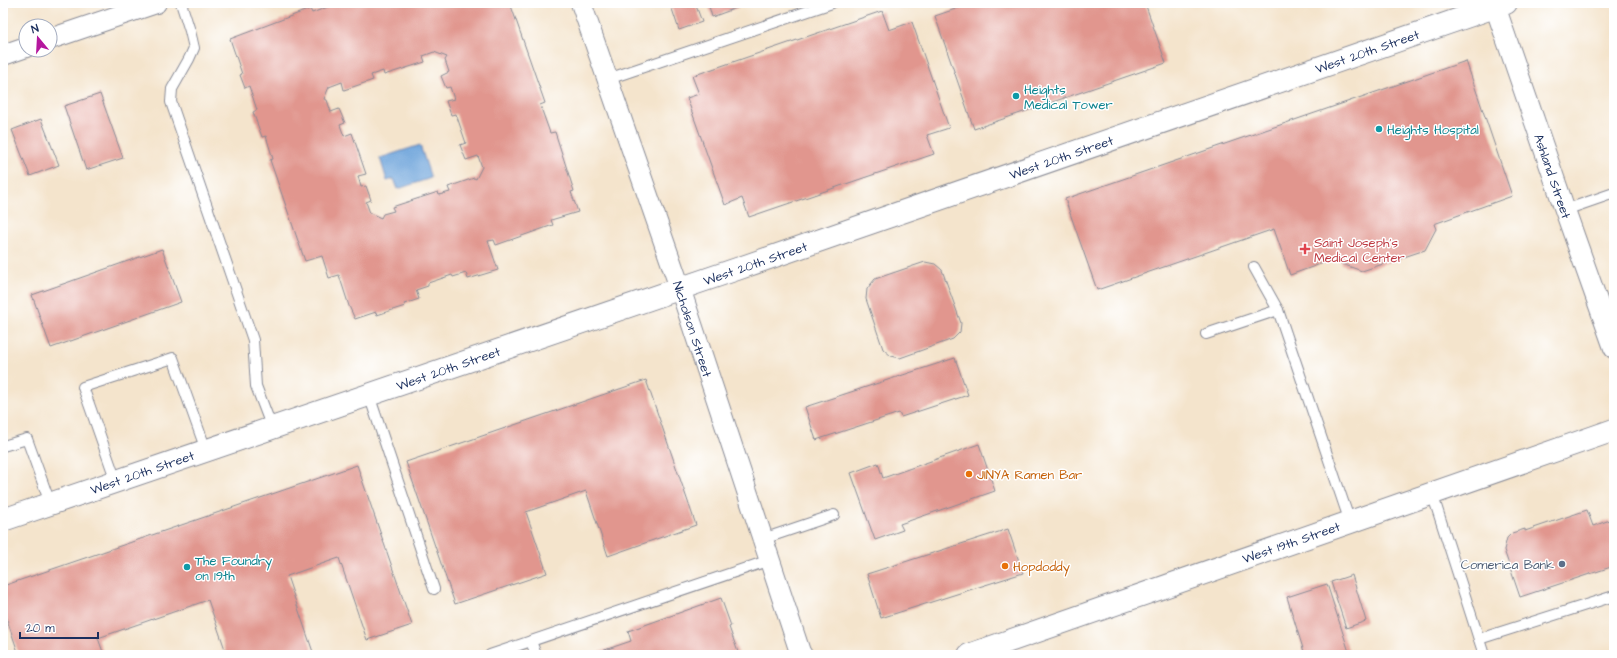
<svg xmlns="http://www.w3.org/2000/svg" width="1617" height="658" font-family="'Architects Daughter',sans-serif">
	<style>
		.water { fill: #6ca3da; stroke: #44699c }
		.building { fill: #e1968e; fill-rule: evenodd }
		.lines { fill: none; stroke-linecap: round; stroke-linejoin: round }
		.service-casing { stroke: #888a95; stroke-width: 12 }
		.minor-casing { stroke: #888a95; stroke-width: 22 }
		.tertiary-casing { stroke: #888a95; stroke-width: 24 }
		.secondary-casing { stroke: #888a95; stroke-width: 24 }
		.service { stroke: #fff; stroke-width: 10 }
		.minor { stroke: #fff; stroke-width: 20 }
		.tertiary { stroke: #fff; stroke-width: 22 }
		.secondary { stroke: #fff; stroke-width: 22 }
		.culture-dot { fill: #0f9aa8; stroke: #fff; stroke-width: 1.5 }
		.health-dot { fill: #e0444e; stroke: #fff; stroke-width: 1.5 }
		.food-dot { fill: #e8710a; stroke: #fff; stroke-width: 1.5 }
		.service-dot { fill: #5c6f8a; stroke: #fff; stroke-width: 1.5 }
		.labels { text-anchor: middle; stroke-width: 3; stroke-linejoin: round; paint-order: stroke }
		.street-label { font-size: 13px; fill: #1b2f5e; stroke: #fff }
		.culture-label { font-size: 13px; fill: #0d838f; stroke: #fff; text-anchor: start }
		.health-label { font-size: 13px; fill: #be3a42; stroke: #fff; text-anchor: start }
		.food-label { font-size: 13px; fill: #c56008; stroke: #fff; text-anchor: start }
		.service-label { font-size: 13px; fill: #4e5e75; stroke: #fff; text-anchor: end }
	</style>
	<rect width="100%" height="100%" fill="#fff"/>
	<filter id="ink" filterUnits="userSpaceOnUse"><feTurbulence type="fractalNoise" baseFrequency=".025" numOctaves="2"/><feDisplacementMap in="SourceGraphic" scale="8" xChannelSelector="R" yChannelSelector="G"/><feConvolveMatrix kernelMatrix="1 2 1 2 8 2 1 2 1" color-interpolation-filters="sRGB"/></filter>
	<filter id="wash" filterUnits="userSpaceOnUse"><feTurbulence type="fractalNoise" baseFrequency=".012" numOctaves="4" result="noise"/><feDisplacementMap in="SourceGraphic" scale="16" xChannelSelector="R" yChannelSelector="G"/><feGaussianBlur stdDeviation="0.9" result="paint"/><feColorMatrix in="noise" values="0 0 0 0 0 0 0 0 0 0 0 0 0 0 0 0 0 1.4 0 .05"/><feComposite in="paint" operator="in"/></filter>
	<g filter="url(#wash)">
		<rect width="100%" height="100%" fill="#f4e4cc"/>
		<!-- water -->
		<polygon class="water" points="420,145 431,178 398,189 394,179 387,181 380,158"/>
		<g id="blocks">
			<!-- building -->
			<g class="building">
				<path d="M338,3h172l35,100 -5,2 10,28 5,-1 19,59 -3,1 7,20 -27,8 2,5 -57,20 -2,-5 -6,1 10,29 -30,9 -2,-6 -13,4 -1,-2 -24,8v3l-12,4 3,9 -15,5 1,2 -28,9 -1,-3 -21,7 -6,-13 -10,-31 -10,3 -7,-22 -17,5 -35,-101 3,-1 -7,-23 -4,1 -9,-25 4,-2 -8,-24 -4,2 -5,-13 2,-1 -12,-35 80,-30 2,4zM434,52l13,5 -2,3 4,12 -8,4 5,12 4,-1 4,12 -8,2 5,14 5,-1 10,29 -6,2 6,15 12,-4 4,11 -6,12 -2,-1 -26,9 2,5 -11,3 -1,-3 -46,15 2,4 -11,3 -2,4 -11,-5 -4,-11 5,-2 -5,-14 -5,1 -3,-11 8,-2 -14,-41 -8,3 -4,-11 5,-2 -6,-14 -8,3 -4,-12 -3,-1 5,-12 13,-5 2,8 29,-10 -2,-5 12,-4 1,4 41,-13 -2,-6z"/>
				<polygon points="670,3 695,3 702,22 679,30"/>
				<polygon points="708,3 738,3 739,7 712,17"/>
				<polygon points="973,3 1145,3 1166,63 974,129 935,16"/>
				<polygon points="882,11 889,30 912,22 949,128 927,135 934,154 749,217 742,198 725,205 687,98 699,94 692,76"/>
				<polygon points="1466,61 1512,196 1434,224 1436,229 1425,250 1362,271 1342,264 1340,257 1290,275 1274,229 1097,290 1065,199"/>
				<polygon points="100,94 123,158 86,170 64,106"/>
				<polygon points="41,119 59,165 30,176 12,130"/>
				<polygon points="162,249 181,302 51,348 32,295"/>
				<polygon points="925,262 935,264 942,270 961,323 960,332 953,339 900,358 891,356 883,349 866,299 867,289 875,279"/>
				<polygon points="955,358 968,395 901,417 899,413 816,440 805,407"/>
				<polygon points="646,380 696,525 608,556 586,491 526,512 547,573 455,604 406,462"/>
				<polygon points="979,444 995,491 900,524 903,530 875,540 851,473 878,463 883,478"/>
				<polygon points="357,465 412,625 367,640 339,558 287,576 314,655 227,655 208,600 98,638 104,655 19,655 3,608 3,586"/>
				<polygon points="1587,510 1593,526 1610,520 1614,533 1614,566 1520,597 1504,550 1507,538 1512,533 1525,529 1525,531"/>
				<polygon points="1008,529 1023,573 881,618 867,574"/>
				<polygon points="1352,575 1366,621 1346,628 1331,582"/>
				<polygon points="1327,584 1350,655 1305,655 1287,597"/>
				<polygon points="721,598 731,626 729,627 739,655 594,655 593,654 631,641 628,631"/>
			</g>
		</g>
	</g>
	<g filter="url(#ink)">
		<use href="#blocks" fill-opacity="0" stroke="#888a95" stroke-width="1"/>
		<g class="lines">
			<!-- service casing -->
			<g class="service-casing">
				<g id="service">
					<polyline points="181,3 190,31 194,48 189,59 172,89 171,102 253,340 256,386 272,428"/>
					<polyline points="608,79 832,3"/>
					<polyline points="1565,210 1614,193"/>
					<polyline points="1254,267 1278,310 1350,522"/>
					<polyline points="1206,334 1278,310"/>
					<polyline points="369,395 434,589"/>
					<polyline points="3,446 27,439 50,503"/>
					<polyline points="116,481 83,387 173,358 206,450"/>
					<polyline points="1432,493 1484,655"/>
					<polyline points="763,539 834,515"/>
					<polyline points="1479,639 1614,596"/>
					<polyline points="531,641 536,655"/>
					<polyline points="490,655 770,560"/>
				</g>
			</g>
			<!-- minor casing -->
			<g class="minor-casing">
				<g id="minor">
					<polyline points="581,3 680,288 800,652 802,655"/>
					<polyline points="1494,3 1565,210 1614,348"/>
					<polyline points="50,39 156,3"/>
					<polyline points="3,55 26,47"/>
				</g>
			</g>
			<!-- tertiary casing -->
			<g class="tertiary-casing">
				<polyline id="tertiary" points="969,655 1614,430"/>
			</g>
			<!-- secondary casing -->
			<g class="secondary-casing">
				<polyline id="secondary" points="3,520 737,269 1506,3"/>
			</g>
			<!-- service -->
			<use href="#service" class="service"/>
			<!-- minor -->
			<use href="#minor" class="minor"/>
			<!-- tertiary -->
			<use href="#tertiary" class="tertiary"/>
			<!-- secondary -->
			<use href="#secondary" class="secondary"/>
		</g>
	</g>
	<!-- markers -->
	<g class="culture-dot">
		<circle cx="1016" cy="96" r="4"/>
		<circle cx="1379" cy="129" r="4"/>
		<circle cx="187" cy="567" r="4"/>
	</g>
	<path class="health-dot" d="M1303 243h4v4h4v4h-4v4h-4v-4h-4v-4h4z"/>
	<g class="food-dot">
		<circle cx="969" cy="474" r="4"/>
		<circle cx="1005" cy="566" r="4"/>
	</g>
	<circle class="service-dot" cx="1562" cy="564" r="4"/>
	<g class="labels">
		<!-- street labels -->
		<g class="street-label">
			<text transform="translate(1367 51) rotate(-19)" y="5">West 20th Street</text>
			<text transform="translate(1061 157) rotate(-19)" y="5">West 20th Street</text>
			<text transform="translate(1553 176) rotate(71)" y="5">Ashland Street</text>
			<text transform="translate(755 263) rotate(-19)" y="5">West 20th Street</text>
			<text transform="translate(693 329) rotate(72)" y="5">Nicholson Street</text>
			<text transform="translate(448 368) rotate(-19)" y="5">West 20th Street</text>
			<text transform="translate(142 472) rotate(-19)" y="5">West 20th Street</text>
			<text transform="translate(1291 542) rotate(-19)" y="5">West 19th Street</text>
		</g>
		<!-- culture labels -->
		<g class="culture-label">
			<text x="1024" y="94">Heights<tspan x="1024" dy="15">Medical Tower</tspan></text>
			<text x="1387" y="134">Heights Hospital</text>
			<text x="195" y="565">The Foundry<tspan x="195" dy="15">on 19th</tspan></text>
		</g>
		<!-- health labels -->
		<g class="health-label">
			<text x="1314" y="247">Saint Joseph's<tspan x="1314" dy="15">Medical Center</tspan></text>
		</g>
		<!-- food labels -->
		<g class="food-label">
			<text x="977" y="479">JINYA Ramen Bar</text>
			<text x="1013" y="571">Hopdoddy</text>
		</g>
		<!-- service labels -->
		<g class="service-label">
			<text x="1554" y="569">Comerica Bank</text>
		</g>
	</g>
	<!-- margin -->
	<rect width="1617" height="658" fill="none" stroke="#fff" stroke-width="16"/>
	<!-- north arrow -->
	<g transform="translate(38 38) rotate(342)"><circle r="19" fill="#ffffff" stroke="#a4acbf"/>
	<path d="M0-3L7 15L0 10L-7 15Z" fill="#b5179e"/>
	<text y="-6" font-size="11" font-weight="bold" text-anchor="middle" fill="#1b2f5e">N</text>
	</g>
	<!-- scale -->
	<path d="M20 632v6h78v-6" fill="none" stroke="#1b2f5e" stroke-width="2"/>
	<text x="26" y="632" font-size="12" fill="#1b2f5e" stroke="#ffffff" stroke-width="3" paint-order="stroke">20 m</text>
</svg>
